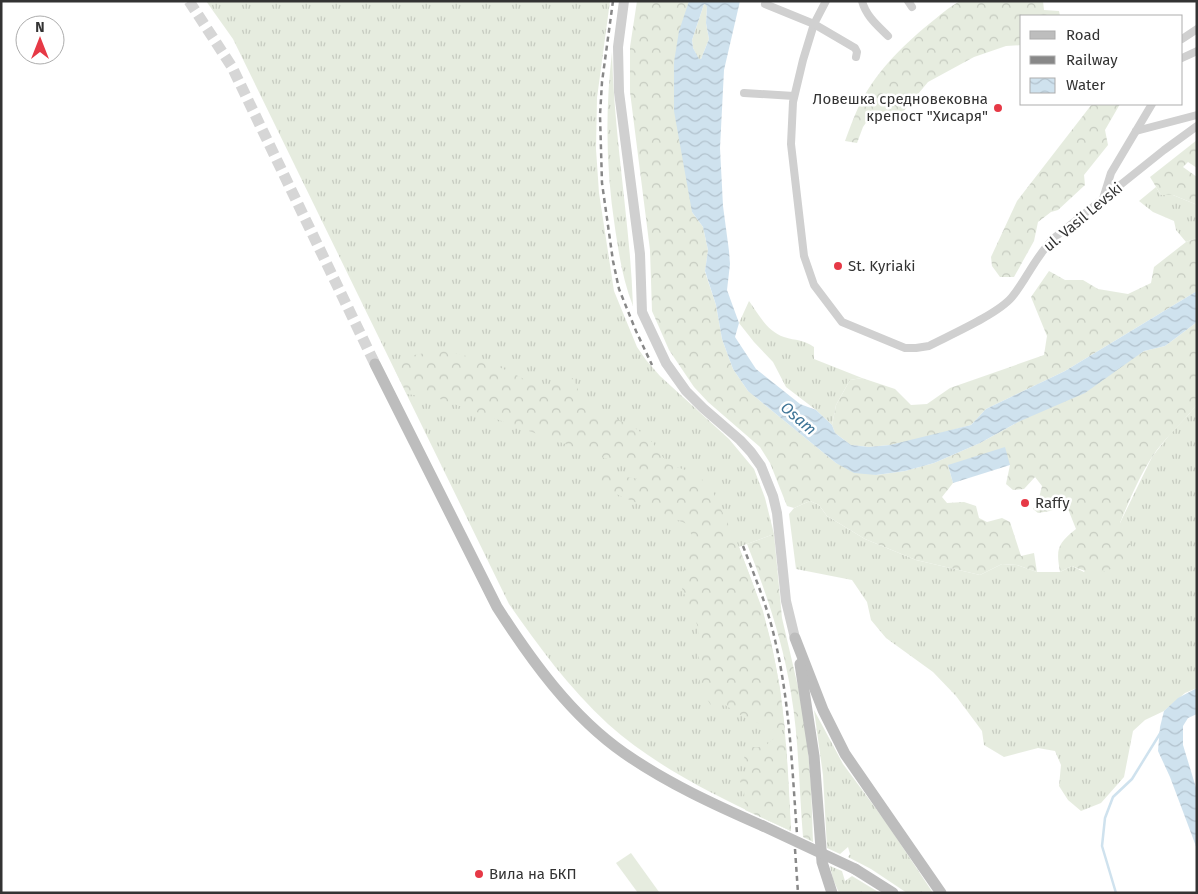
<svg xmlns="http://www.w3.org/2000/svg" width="1198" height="894" font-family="'Fira Sans',sans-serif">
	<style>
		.grass { fill: url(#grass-tufts) }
		.forest { fill: url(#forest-crowns) }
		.pitch { fill: #e6ecdf }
		.water { fill: url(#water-waves); fill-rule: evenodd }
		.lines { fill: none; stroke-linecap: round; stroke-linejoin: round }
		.stream { stroke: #cfe2ee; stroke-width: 2.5 }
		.secondary-tunnel { stroke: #d6d6d6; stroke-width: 11; stroke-dasharray: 11 5.5; stroke-linecap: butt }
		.minor { stroke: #d0d0d0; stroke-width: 8 }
		.tertiary { stroke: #d0d0d0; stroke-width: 10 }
		.secondary { stroke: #bdbdbd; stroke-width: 11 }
		.rail { stroke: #888; stroke-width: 2.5; stroke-dasharray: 5 4; stroke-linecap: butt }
		.secondary-bridge { stroke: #bdbdbd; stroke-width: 11 }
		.poi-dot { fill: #e63946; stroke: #fff; stroke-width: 2 }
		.labels { text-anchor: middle; stroke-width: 5; stroke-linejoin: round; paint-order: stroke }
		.poi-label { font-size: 15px; fill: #333; stroke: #fff; text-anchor: start }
		.street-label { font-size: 15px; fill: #333; stroke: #fff }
		.water-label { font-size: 16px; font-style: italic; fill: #3f7597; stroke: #fff }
	</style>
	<defs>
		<pattern id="grass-tufts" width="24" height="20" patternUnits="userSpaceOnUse" patternTransform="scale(1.25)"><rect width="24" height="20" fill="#e6ecdf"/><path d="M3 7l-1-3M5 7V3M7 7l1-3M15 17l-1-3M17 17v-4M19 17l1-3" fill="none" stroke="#c6cbc0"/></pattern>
		<pattern id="forest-crowns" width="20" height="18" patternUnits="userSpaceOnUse" patternTransform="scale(1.25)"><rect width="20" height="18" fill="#e6ecdf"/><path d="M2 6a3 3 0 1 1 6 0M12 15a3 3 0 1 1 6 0" fill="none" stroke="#c6cbc0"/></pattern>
		<pattern id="water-waves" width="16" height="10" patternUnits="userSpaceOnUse" patternTransform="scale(1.25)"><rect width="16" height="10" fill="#cfe2ee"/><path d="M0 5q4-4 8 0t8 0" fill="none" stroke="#b2c2cd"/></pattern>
	</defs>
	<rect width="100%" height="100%" fill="#fff"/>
	<!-- grass -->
	<g class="grass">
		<path d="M206,1h404l-13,97 -1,51 3,44 15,98 23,56 9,13 14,16 69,63 25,30 11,29 9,36 -35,13c13,35 27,69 34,105 13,59 15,120 18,179 -64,-30 -129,-59 -183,-107 -39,-36 -69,-77 -99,-120l-276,-565z"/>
		<polygon points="704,4 707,5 707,7 706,23 709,39 701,59 699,60 693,48 692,40"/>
		<path d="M612,52c2,86 18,169 21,254 -10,-25 -14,-51 -18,-78 -9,-59 -10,-116 -3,-176z"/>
		<polygon points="1156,187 1161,195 1173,195 1195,204 1197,206 1197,238 1186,242 1176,230 1174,221 1153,212 1139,201"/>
		<path d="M749,301c10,14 18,30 35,36 12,4 19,2 30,10v12l48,19 -12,2 -14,25 -4,20 -16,-15 -30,-23 -13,-25 -19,-20 -15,-19z"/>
		<polygon points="1197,404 1197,688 1185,693 1164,711 1145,720 1133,731 1124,777 1101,803 1081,811 1068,800 1059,786 1061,765 1055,751 1038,748 1004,757 984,745 982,731 956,696 933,672 886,638 871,620 867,602 852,580 796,569 789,514 794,508 810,501 819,505 827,516 865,539 916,560 980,575 1002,564 1017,565 1037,572 1060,572 1072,566 1084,572 1120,523 1152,457 1170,434 1189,414"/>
		<polygon points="814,710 843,764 888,825 933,893 907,893 871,869 848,857 850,854 848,847 840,854 827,848 823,775"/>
		<polygon points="830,866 842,871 845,881 852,876 880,893 839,893 833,879"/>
	</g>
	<!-- forest -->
	<g class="forest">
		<path d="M637,1h52l-1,3 4,208 11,15 5,23 -3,22 11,33 6,34 11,30 15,22 88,72 40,12 29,-4 29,-8 46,-20 146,-81 18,-11 21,-5 32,-24v82c-14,19 -32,33 -45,53 -13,20 -23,44 -32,66l12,25c-16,24 -33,31 -60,18l-12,6c-4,-23 -3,-28 16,-43l-8,-20 -6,-3 -12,5 -12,2 -5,-4 5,-7 4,-16 -7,-9 -11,12 -11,1 -7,-6 4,-19h-62l5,18 -11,14 5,6 17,-1 12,4 3,12 8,4 15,-4 8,4 11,34 13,-3 3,19 -20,-7 -15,-1 -22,11 -64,-15 -51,-21 -38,-23 -8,-11 -9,-4 -16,7 -7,-2 -17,-43 -10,-16 -52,-45 -14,-15 -25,-37 -17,-39 -2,-61 -20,-158v-45z"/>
		<path d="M960,1h83l1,9 15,1 1,5h-38v29l-16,1 -32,11 -46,25 -30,36 -26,-4 -9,13 -6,16 -12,-2c4,-11 8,-22 13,-33 15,-33 43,-61 71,-84 10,-8 20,-17 31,-23z"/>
		<polygon points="1092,104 1120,104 1105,130 1108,145 1084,175 1085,185 1058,210 1051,212 1038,222 1034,241 1014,277 1000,277 992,266 991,257 1017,201"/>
		<polygon points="1197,140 1197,168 1188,162 1183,167 1197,177 1197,206 1195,204 1173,195 1161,195 1150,177"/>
		<polygon points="1197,238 1197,291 1065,371 986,409 971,425 919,439 890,445 869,447 851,445 835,433 832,425 836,405 850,380 862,378 895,389 911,405 927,404 950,388 1044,355 1047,336 1031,297 1049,271 1065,280 1083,280 1098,289 1128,294 1151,283 1154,267 1186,242"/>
		<path d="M441,350c34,7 68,18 97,38l35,-10 14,33 32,9 19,10 14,12 16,22 29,10 15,16 27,57 24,64 10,41 7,36 5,42 -35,-9 -25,-16 -13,2 -12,-19 -2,-61 -19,-46 5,-9 10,-31 -7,-17 -90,-38 -4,-9 7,-4 52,8 -28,-16 -184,-66 -33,-5 -12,-24 9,-13z"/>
		<path d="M774,534l8,84 17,73 7,38 5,56 2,57 -10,-5c-4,-48 -4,-97 -12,-144 -8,-51 -25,-101 -44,-149z"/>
		<polygon points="775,737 786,744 791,831 745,810 744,790 740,781 747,769 744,756 749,747 764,747"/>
	</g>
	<!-- pitch -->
	<polygon class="pitch" points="631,853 659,892 638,893 616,863"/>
	<!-- water -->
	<g class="water">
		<path d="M689,1h51l-16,69 -4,78 3,58 6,45 1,13 -3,26 12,33 -4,14 21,32 44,35 16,6 16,15 3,8 16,12 18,2 21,-2 81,-20 15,-16 79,-38 132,-80v31l-32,24 -21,5 -59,42 -67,29 -38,21 -46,20 -29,8 -29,4 -22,-2 -18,-10 -88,-72 -15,-22 -11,-30 -6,-34 -11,-34 3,-21 -5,-23 -11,-15 -18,-101v-49l5,-31zM704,4l2,1 1,2 -1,16 3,16 -8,20h-2l-6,-11 -1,-8z"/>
		<polygon points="1005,447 1010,465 953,483 948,465"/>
		<polygon points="1197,688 1197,714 1188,718 1183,726 1183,745 1197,791 1197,849 1170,777 1158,751 1160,727 1164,711 1178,698"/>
	</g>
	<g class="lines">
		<!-- stream -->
		<polyline class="stream" points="1116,893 1102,846 1105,818 1113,797 1132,779 1161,732"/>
		<!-- secondary-tunnel -->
		<polyline class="secondary-tunnel" points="189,1 232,67 375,364"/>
		<!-- minor -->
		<g class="minor">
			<path d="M826,1l-12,23 -11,36 -10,42 -2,42 13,112 10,29 28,37 63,26h11l13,-2c21,-11 69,-32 83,-49 16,-20 23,-40 42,-59l110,-88 33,-24"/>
			<path d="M862,1c4,15 15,24 26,35"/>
			<polyline points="908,1 912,7"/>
			<polyline points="765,4 814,24 855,48 857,52 856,57"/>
			<polyline points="1182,39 1197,29"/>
			<polyline points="1182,58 1197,51"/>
			<polyline points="744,93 794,96"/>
			<polyline points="1136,131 1197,115"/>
			<polyline points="1103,199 1111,173 1152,104"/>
		</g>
		<!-- tertiary -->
		<polyline class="tertiary" points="624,1 618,47 619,92 640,254 642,312 666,363 686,391 703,408 740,440 751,452 761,466 773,496 777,513 786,601 795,638"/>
		<!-- secondary -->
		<g class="secondary">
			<path d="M375,364l122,243c34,53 74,109 127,146 43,30 91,52 139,73"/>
			<polyline points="795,638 823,710 845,754 941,893"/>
			<polyline points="800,664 814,756 822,862 832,893"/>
			<polyline points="855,869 893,893"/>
		</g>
		<!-- rail -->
		<g class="rail">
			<polyline points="613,1 602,82 600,115 602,183 613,261 619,289 636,331 652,365"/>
			<path d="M743,546c12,31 25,62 32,94 15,64 17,129 22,194"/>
			<polyline points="795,849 798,893"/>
		</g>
		<!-- secondary-bridge -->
		<polyline class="secondary-bridge" points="763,826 855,869"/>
	</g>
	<!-- markers -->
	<g class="poi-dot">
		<circle cx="998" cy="108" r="5"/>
		<circle cx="838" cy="266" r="5"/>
		<circle cx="1025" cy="503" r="5"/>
		<circle cx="479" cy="874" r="5"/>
	</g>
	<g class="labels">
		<!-- poi labels -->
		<g class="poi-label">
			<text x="988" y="104" text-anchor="end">Ловешка средновековна<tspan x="988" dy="17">крепост "Хисаря"</tspan></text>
			<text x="848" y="271">St. Kyriaki</text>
			<text x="1035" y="508">Raffy</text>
			<text x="489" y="879">Вила на БКП</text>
		</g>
		<!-- street labels -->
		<g class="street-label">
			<text transform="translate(1083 217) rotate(-40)" y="5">ul. Vasil Levski</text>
		</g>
		<!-- water labels -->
		<g class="water-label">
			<text transform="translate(799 418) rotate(41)" y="6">Osam</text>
		</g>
	</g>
	<!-- border -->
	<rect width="1198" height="894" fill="none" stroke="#333333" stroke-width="5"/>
	<!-- legend -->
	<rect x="1020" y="15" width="162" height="90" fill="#ffffff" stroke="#adadad"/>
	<rect x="1030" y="31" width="25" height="8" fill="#bdbdbd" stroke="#adadad"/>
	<text x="1066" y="40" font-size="15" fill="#333333">Road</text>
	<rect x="1030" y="56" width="25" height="8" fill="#888888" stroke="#adadad"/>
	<text x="1066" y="65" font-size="15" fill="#333333">Railway</text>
	<rect x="1030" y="78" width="25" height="15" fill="url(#water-waves)" stroke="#adadad"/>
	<text x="1066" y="90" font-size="15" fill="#333333">Water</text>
	<!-- north arrow -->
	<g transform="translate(40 40)"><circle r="24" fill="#ffffff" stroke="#adadad"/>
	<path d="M0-4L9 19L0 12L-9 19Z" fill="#e63946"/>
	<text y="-8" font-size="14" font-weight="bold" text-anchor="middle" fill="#333333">N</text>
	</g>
</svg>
